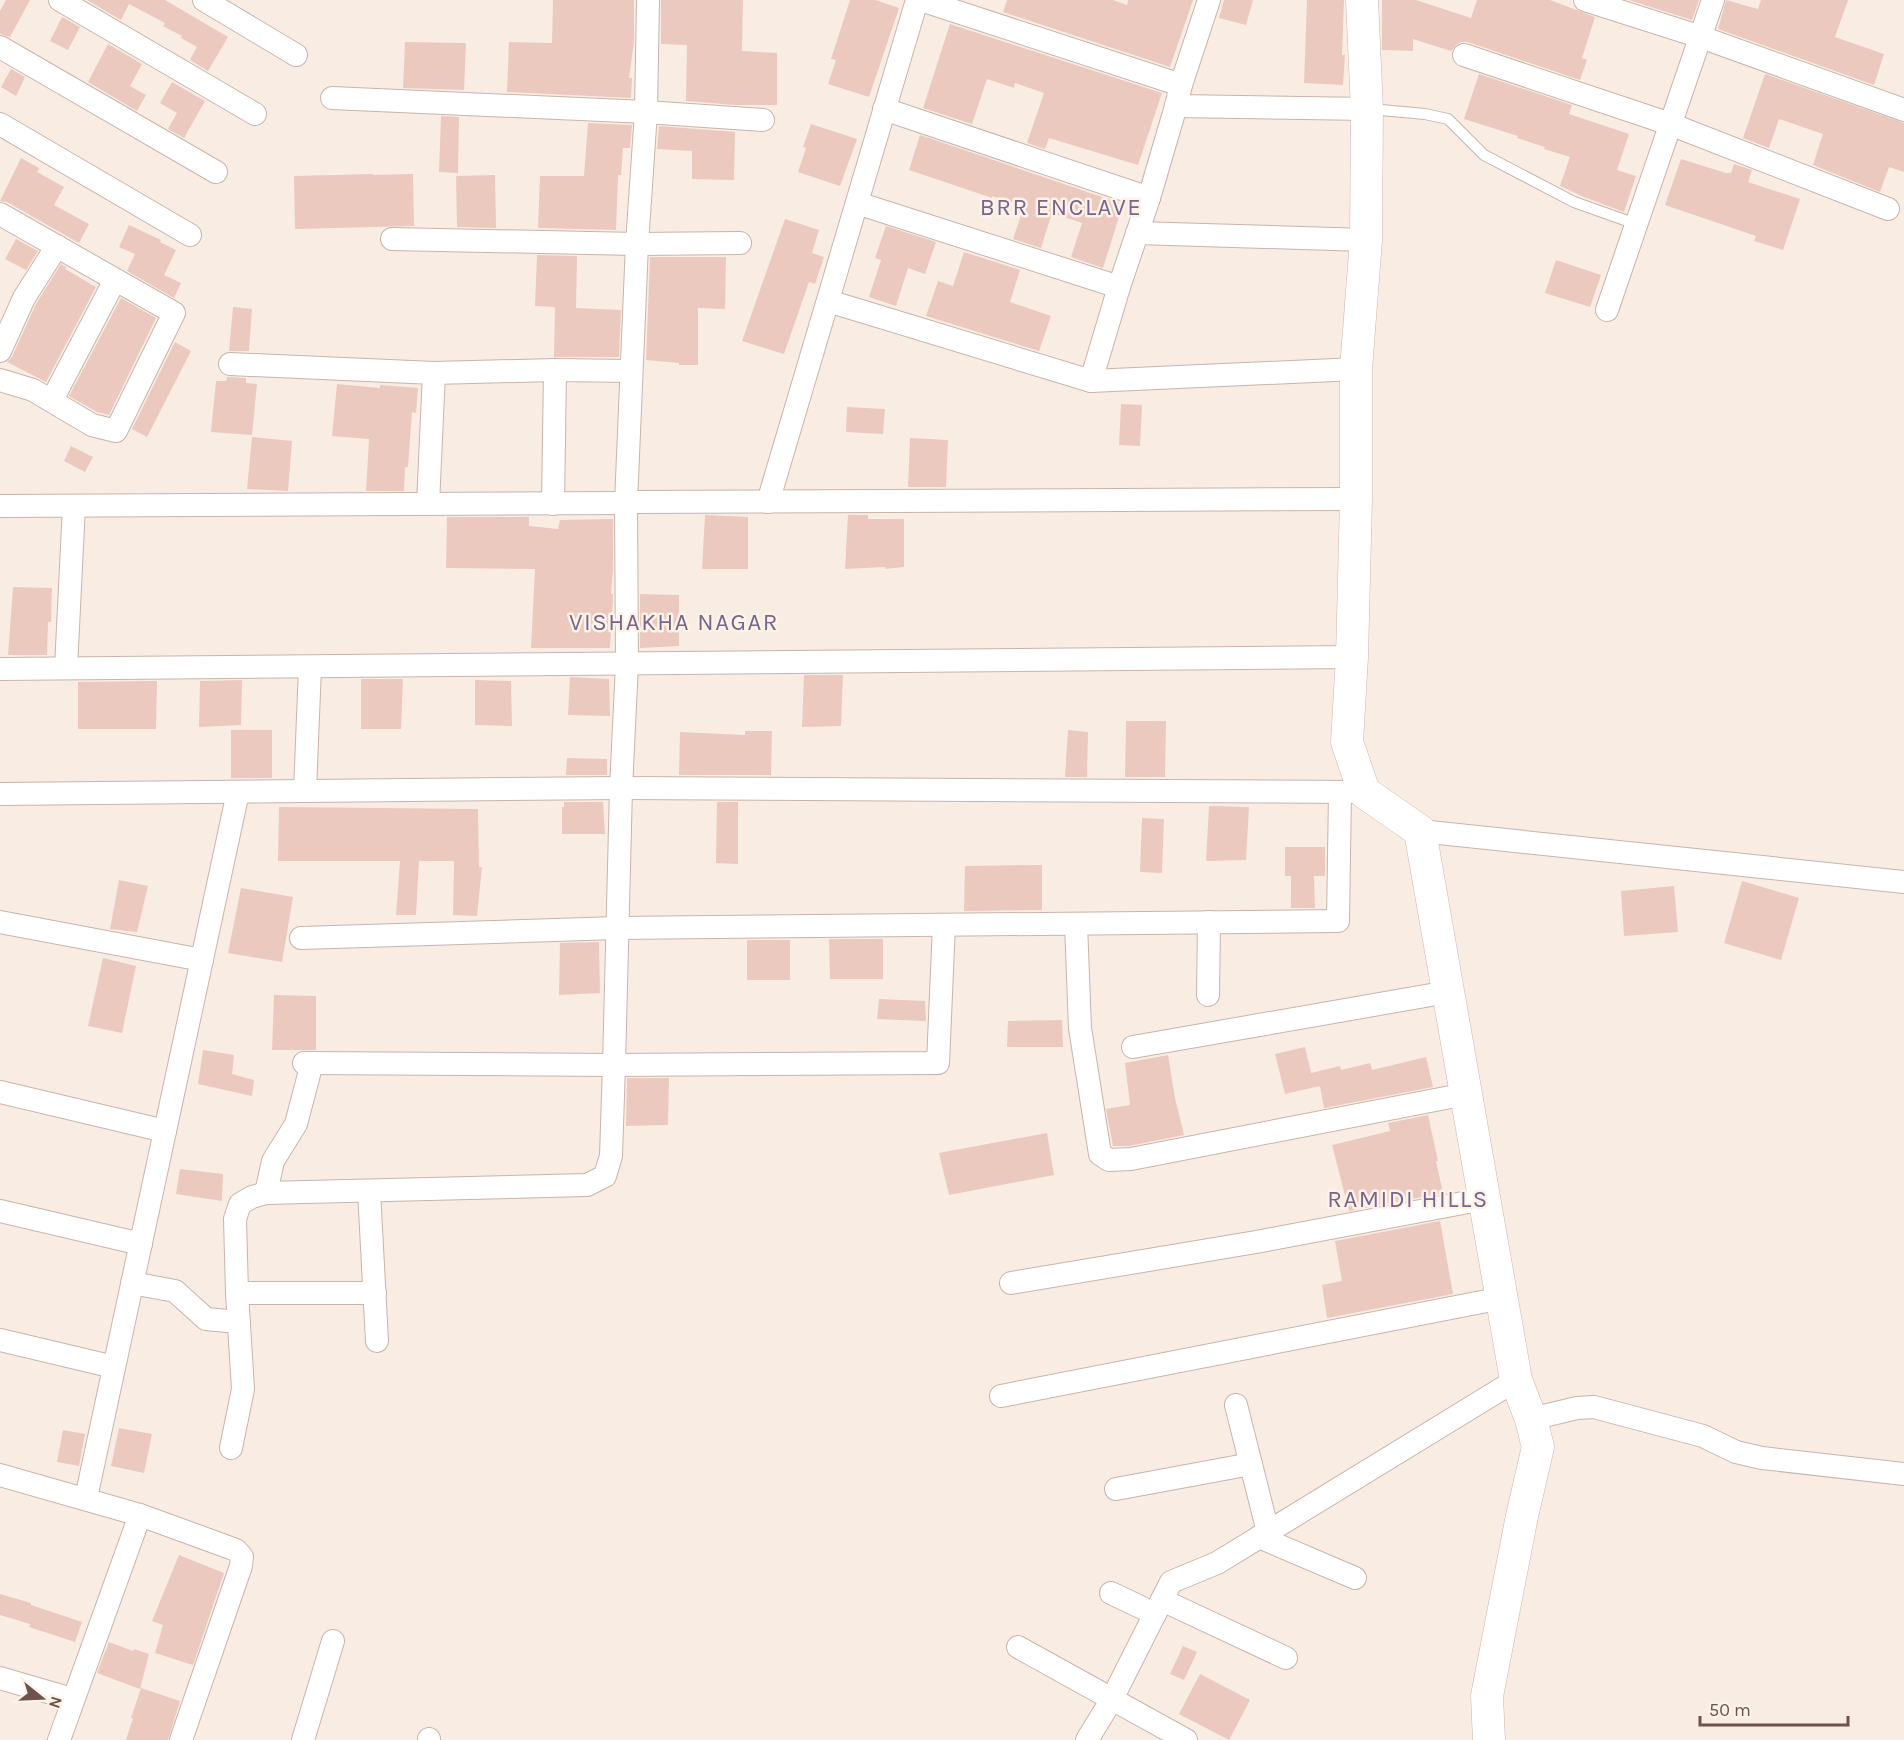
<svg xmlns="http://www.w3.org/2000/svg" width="1904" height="1740" font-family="Karla,sans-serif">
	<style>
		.building { fill: #ebc9be }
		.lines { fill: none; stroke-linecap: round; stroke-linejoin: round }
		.lane-casing { stroke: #c8b4ab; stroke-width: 12 }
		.street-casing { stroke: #c8b4ab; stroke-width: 24 }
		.secondary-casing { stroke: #cdb5ac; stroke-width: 33 }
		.lane { stroke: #fff; stroke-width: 10 }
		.street { stroke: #fff; stroke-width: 22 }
		.secondary { stroke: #fff; stroke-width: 32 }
		.labels { text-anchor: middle; stroke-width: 5; stroke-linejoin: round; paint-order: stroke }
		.neighbourhood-label { font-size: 24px; letter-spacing: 1.5px; fill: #78658a; stroke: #fcf2e8 }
	</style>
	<rect width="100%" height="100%" fill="#f9ede3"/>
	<!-- building -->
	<g class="building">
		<polygon points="6,0 30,0 10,37 0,34 0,11"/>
		<polygon points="87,0 165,0 228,37 208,71 190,60 197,47 181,38 182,36 163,26 165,23 129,4 121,20"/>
		<polygon points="553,0 634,0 634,42 629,78 632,78 631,98 507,92 509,42 552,43"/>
		<polygon points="661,0 743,0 742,51 777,53 777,105 735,105 686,101 687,45 661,44"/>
		<polygon points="850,0 875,0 899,8 869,97 828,84 836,60 831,59"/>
		<polygon points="1007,0 1113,0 1127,5 1128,0 1193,0 1170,67 1003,12"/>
		<polygon points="1224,0 1253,0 1246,25 1219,18"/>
		<polygon points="1307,0 1344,0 1342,55 1345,55 1343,85 1304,83"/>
		<polygon points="1382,0 1416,0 1471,18 1477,0 1550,0 1595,17 1582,58 1587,60 1580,80 1468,42 1461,42 1456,45 1451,51 1413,39 1413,51 1382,50"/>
		<polygon points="1629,0 1699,0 1692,20"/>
		<polygon points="1726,0 1758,9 1761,0 1848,0 1835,37 1884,54 1874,85 1718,29"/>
		<polygon points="62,17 80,27 68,50 50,41"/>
		<polygon points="950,24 1162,93 1138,165 1049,138 1045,149 1027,143 1044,93 1015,83 1014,88 987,79 972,124 923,108"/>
		<polygon points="405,42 466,43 464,90 403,88"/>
		<polygon points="108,44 142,64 130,86 146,95 137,111 88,82"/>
		<polygon points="11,69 25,77 16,96 1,87"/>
		<polygon points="1479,74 1572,105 1569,114 1629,134 1617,170 1636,176 1624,212 1584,197 1560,186 1570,157 1544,149 1545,147 1517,138 1518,136 1464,119"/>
		<polygon points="1765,74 1904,123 1904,172 1889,167 1880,192 1813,165 1823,134 1779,119 1769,148 1743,138"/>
		<polygon points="172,82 205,101 184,138 168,129 177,113 160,103"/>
		<polygon points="441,116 459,117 458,173 439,172"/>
		<polygon points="588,123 632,125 630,148 623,148 621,175 618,175 616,230 538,228 540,176 584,176"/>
		<polygon points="811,124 857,139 840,186 798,172 806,148 803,147"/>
		<polygon points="659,126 735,132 734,180 692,179 692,151 657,149"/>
		<polygon points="920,135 1123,204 1103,268 1071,257 1082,223 1052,213 1041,248 1013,239 1024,206 992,196 992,198 909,170"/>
		<polygon points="21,158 39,168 37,172 64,187 54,205 89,224 79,243 7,202 0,201"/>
		<polygon points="1681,159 1726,173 1731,173 1734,164 1752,170 1748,182 1800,199 1783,250 1754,241 1756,236 1665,205"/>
		<polygon points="373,174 373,175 413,174 414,226 295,229 294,176"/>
		<polygon points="495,175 496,228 457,227 456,176"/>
		<polygon points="785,219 819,230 812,253 824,257 815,284 809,282 784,354 742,341"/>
		<polygon points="129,225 161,240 160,242 176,250 164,275 181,283 174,298 127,271 135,254 119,247"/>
		<polygon points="886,226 936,242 925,274 908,268 896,306 869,297 881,260 875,258"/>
		<polygon points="16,239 38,251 26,270 5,259"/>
		<polygon points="964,252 1020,270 1010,302 1051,316 1039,351 926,316 938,281 953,286"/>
		<polygon points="537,255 577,256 576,308 621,310 619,357 554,357 555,307 535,306"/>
		<polygon points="650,257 726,257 725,309 698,308 698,365 679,365 679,363 646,360"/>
		<polygon points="1556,260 1601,275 1590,307 1545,293"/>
		<polygon points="61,264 66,267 65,269 96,287 46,382 7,362 12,357 36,304"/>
		<polygon points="121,298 156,318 109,415 97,412 69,396"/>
		<polygon points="233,307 252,309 249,351 229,351"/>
		<polygon points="175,342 191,351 147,437 132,429"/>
		<polygon points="227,377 246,378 246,383 257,384 252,435 211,432 216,381 226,381"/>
		<polygon points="337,384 380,388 380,385 418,388 416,413 412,412 408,467 405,467 404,491 366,491 369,439 332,436"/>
		<polygon points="1121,404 1142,405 1140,446 1119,445"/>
		<polygon points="847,407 885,409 883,434 846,432"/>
		<polygon points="252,437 292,441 288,491 247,489"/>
		<polygon points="910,438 948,440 946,487 908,487"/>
		<polygon points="71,446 93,457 85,472 64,461"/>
		<polygon points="705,515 748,517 748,569 702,569"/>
		<polygon points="848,515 868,515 868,519 904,519 904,567 885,569 885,567 845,569"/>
		<polygon points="447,517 529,517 529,526 558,529 560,520 613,519 613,570 611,594 613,594 613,600 610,648 531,648 535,569 446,568"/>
		<polygon points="13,587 52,588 51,622 48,622 47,655 8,655"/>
		<polygon points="640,594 679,595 679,646 640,648"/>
		<polygon points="804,675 843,675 841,726 802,727"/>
		<polygon points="570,677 609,679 610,716 568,715"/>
		<polygon points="361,679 403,679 401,729 361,729"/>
		<polygon points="242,680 241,725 199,727 200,681"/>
		<polygon points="475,680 511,681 512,726 475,725"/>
		<polygon points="157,681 156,729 78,729 78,682"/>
		<polygon points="1126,721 1166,721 1165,777 1125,777"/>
		<rect x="231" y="730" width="41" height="48"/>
		<polygon points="1068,730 1088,732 1087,777 1065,777"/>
		<polygon points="745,731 772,731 771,775 679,775 680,732 745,735"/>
		<polygon points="567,758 607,759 607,775 566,775"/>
		<polygon points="564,802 603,802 605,834 562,834 562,807 564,807"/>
		<polygon points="717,802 738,802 738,864 716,863"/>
		<polygon points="1209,806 1249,807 1246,860 1206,861"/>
		<polygon points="279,807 478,809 479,867 482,867 477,916 453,915 454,861 419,861 416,915 396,915 400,861 278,861"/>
		<polygon points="1142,818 1164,819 1162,873 1140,872"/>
		<polygon points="1285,847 1325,847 1325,876 1314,876 1315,908 1291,908 1291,876 1285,876"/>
		<polygon points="1042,865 1042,910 964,911 965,866"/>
		<polygon points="119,880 148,886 137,932 110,929"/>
		<polygon points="1742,881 1799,898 1781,960 1724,943"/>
		<polygon points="1674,886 1678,932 1624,936 1621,891"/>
		<polygon points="241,888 293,897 282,962 228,953"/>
		<polygon points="829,939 883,939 883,979 830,979"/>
		<rect x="747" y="940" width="43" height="40"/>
		<polygon points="599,942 600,993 559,995 560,943"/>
		<polygon points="103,958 136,966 122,1033 88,1026"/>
		<polygon points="274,995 316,996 316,1050 272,1050"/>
		<polygon points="879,999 925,1001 926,1021 877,1019"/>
		<polygon points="1062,1020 1063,1047 1007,1047 1008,1021"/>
		<polygon points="1305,1047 1311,1073 1340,1066 1341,1070 1370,1063 1372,1070 1426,1057 1433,1087 1324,1108 1320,1086 1285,1094 1275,1054"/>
		<polygon points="203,1050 234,1055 232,1074 254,1080 252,1096 198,1084"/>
		<polygon points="1168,1055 1175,1098 1184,1135 1129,1146 1113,1146 1106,1109 1130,1105 1125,1063"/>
		<polygon points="627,1078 669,1078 668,1125 626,1126"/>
		<polygon points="1428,1115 1438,1161 1436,1161 1443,1193 1349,1211 1332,1145 1390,1131 1388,1123"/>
		<polygon points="1047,1133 1054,1175 949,1195 939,1153"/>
		<polygon points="180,1169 223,1174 222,1201 176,1194"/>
		<polygon points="1440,1221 1453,1294 1327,1318 1322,1285 1342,1281 1335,1241"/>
		<polygon points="119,1428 152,1434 144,1473 111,1466"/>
		<polygon points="63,1430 85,1434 79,1466 57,1462"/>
		<polygon points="179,1555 224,1573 193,1665 155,1653 163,1625 152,1621"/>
		<polygon points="0,1594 31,1603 31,1605 82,1622 75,1642 29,1627 30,1624 0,1615"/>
		<polygon points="109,1642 133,1651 134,1649 149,1654 140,1689 97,1673"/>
		<polygon points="1183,1646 1197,1652 1184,1680 1170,1674"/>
		<polygon points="1200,1674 1250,1700 1229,1740 1179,1714"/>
		<polygon points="141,1688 180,1701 168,1740 126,1740 133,1718 131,1718"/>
	</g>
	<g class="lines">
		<!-- lane casing -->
		<g class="lane-casing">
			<polyline id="lane" points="1370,109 1425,114 1448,119 1484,155 1574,202 1636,224"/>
		</g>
		<!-- street casing -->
		<g class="street-casing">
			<g id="street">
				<polyline points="60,0 255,114"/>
				<polyline points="204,0 296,55"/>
				<polyline points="921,0 1181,85"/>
				<polyline points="1585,0 1701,37 1904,110"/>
				<polyline points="0,47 216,172"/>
				<polyline points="1464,55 1670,124 1888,209"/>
				<polyline points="332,98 646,112 763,120"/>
				<polyline points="1176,106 1367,109"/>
				<polyline points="884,109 1149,198"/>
				<polyline points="0,124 190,235"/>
				<polyline points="857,203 1119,287"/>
				<polyline points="0,214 174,313 116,431 92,425 33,390 0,380"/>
				<polyline points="1137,233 1366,240"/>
				<polyline points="392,239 637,244 740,243"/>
				<polyline points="828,301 1091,381 1356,369"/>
				<polyline points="1607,310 1713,0"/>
				<polyline points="0,351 24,298 57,246"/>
				<polyline points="230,364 434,373 555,370 630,371"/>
				<polyline points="1091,381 1119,287 1149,198 1176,106 1181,85 1209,0"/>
				<polyline points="52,400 115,280"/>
				<polyline points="627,502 1356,499"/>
				<polyline points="768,502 917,0"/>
				<polyline points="428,504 434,373"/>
				<polyline points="553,504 555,370"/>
				<polyline points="0,506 626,503"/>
				<polyline points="66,668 74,506"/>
				<polyline points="0,669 1352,657"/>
				<polyline points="305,791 310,667"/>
				<polyline points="0,794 621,788 1364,792"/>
				<polyline points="1420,831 1904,882"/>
				<polyline points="0,922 202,960"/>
				<polyline points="1076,924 1080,1028 1100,1154 1109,1160 1131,1159 1466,1094"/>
				<polyline points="301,938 617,928 1338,921 1340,792"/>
				<polyline points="1208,995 1209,922"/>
				<polyline points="1133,1047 1448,992"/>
				<polyline points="304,1063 614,1065 938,1063 944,925"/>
				<polyline points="0,1092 165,1131"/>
				<polyline points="369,1191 377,1341"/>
				<polyline points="266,1193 273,1161 296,1124 312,1063"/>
				<polyline points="0,1211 141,1244"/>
				<polyline points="132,1283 175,1291 206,1319 239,1322"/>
				<polyline points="1011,1283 1256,1242 1484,1199"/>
				<polyline points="237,1293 375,1293"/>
				<polyline points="0,1340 114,1367"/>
				<polyline points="1001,1396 1502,1298"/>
				<polyline points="1236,1405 1268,1532"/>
				<polyline points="1531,1419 1577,1408 1594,1407 1703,1436 1736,1452 1762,1458 1904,1474"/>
				<polyline points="231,1448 243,1389 237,1293 235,1219 240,1204 252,1197 266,1193 587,1185 605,1176 611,1156 614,1065 621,788 627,664 626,503 637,244 646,112 648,0"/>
				<polyline points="0,1475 140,1515 236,1550 242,1557 241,1566 181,1740"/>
				<polyline points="1116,1489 1251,1464"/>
				<polyline points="86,1498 238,792"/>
				<polyline points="1259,1537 1355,1578"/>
				<polyline points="1111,1593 1155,1614"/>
				<polyline points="1162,1600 1286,1658"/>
				<polyline points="1018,1647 1186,1740"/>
				<polyline points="0,1678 72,1699"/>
				<polyline points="59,1740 140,1515"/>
				<polyline points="303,1740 333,1641"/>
				<polyline points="429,1740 429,1739"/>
				<polyline points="1087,1740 1112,1699 1171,1582 1217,1563 1516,1380"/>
			</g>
		</g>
		<!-- secondary casing -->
		<g class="secondary-casing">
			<polyline id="secondary" points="1362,0 1367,109 1366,240 1356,369 1356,499 1352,657 1347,742 1364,792 1420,831 1516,1380 1531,1419 1538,1447 1522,1516 1487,1696 1489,1740"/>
		</g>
		<!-- lane -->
		<use href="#lane" class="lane"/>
		<!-- street -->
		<use href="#street" class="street"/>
		<!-- secondary -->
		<use href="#secondary" class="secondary"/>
	</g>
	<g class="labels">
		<!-- neighbourhood labels -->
		<g class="neighbourhood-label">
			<text x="1061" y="215">BRR ENCLAVE</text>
			<text x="674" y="630">VISHAKHA NAGAR</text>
			<text x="1408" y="1207">RAMIDI HILLS</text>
		</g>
	</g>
	<!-- north arrow -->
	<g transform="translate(42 1698) rotate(108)" stroke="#fcf2e8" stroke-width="4.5" paint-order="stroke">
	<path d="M0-4.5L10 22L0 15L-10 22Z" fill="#6e534c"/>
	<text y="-9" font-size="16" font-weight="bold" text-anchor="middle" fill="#6e534c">N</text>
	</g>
	<!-- scale -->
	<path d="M1700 1716v9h148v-9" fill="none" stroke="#6e534c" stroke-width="3"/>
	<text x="1709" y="1716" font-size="18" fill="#6e534c" stroke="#fcf2e8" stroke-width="4.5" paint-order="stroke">50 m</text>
</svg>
